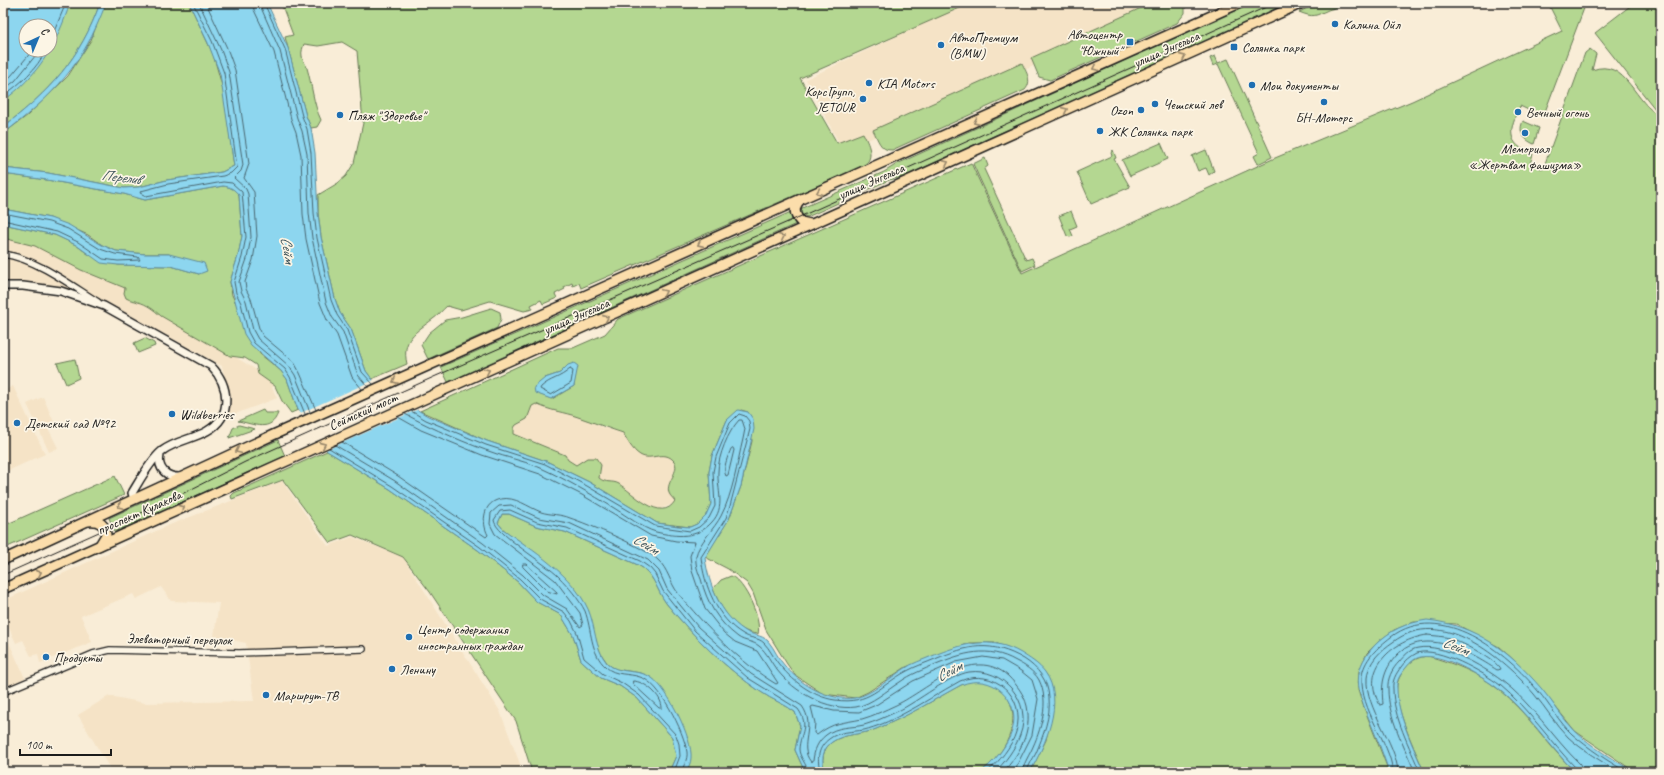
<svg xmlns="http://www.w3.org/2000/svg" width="1664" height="775" font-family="Caveat,sans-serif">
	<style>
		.built { fill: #f5e3c6 }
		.green { fill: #b4d791; stroke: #687a56; fill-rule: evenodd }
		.water { fill: #8dd6ef; stroke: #608c9b; fill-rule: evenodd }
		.pier { fill: #f9edd7 }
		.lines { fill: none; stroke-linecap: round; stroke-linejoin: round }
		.shore { stroke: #496670; stroke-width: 1 }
		.minor-casing { stroke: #1c1c1c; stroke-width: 8 }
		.tertiary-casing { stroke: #1c1c1c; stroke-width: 10 }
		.primary-casing { stroke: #1c1c1c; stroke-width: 12 }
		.minor { stroke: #fcf5e5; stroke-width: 5.5 }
		.tertiary { stroke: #fcf5e5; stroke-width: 7 }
		.primary { stroke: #fbddab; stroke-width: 9 }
		.tram { stroke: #1c1c1c; stroke-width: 1 }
		.oneway { stroke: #97866b }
		.poi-dot { fill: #1f6fb2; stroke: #fcf5e5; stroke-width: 1.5 }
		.labels { text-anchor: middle; stroke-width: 3.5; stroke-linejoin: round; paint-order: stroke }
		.poi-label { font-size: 14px; fill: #1c1c1c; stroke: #fcf5e5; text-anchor: start }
		.street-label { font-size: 14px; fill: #1c1c1c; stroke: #fcf5e5 }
		.water-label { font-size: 15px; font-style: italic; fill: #3e545b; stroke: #fcf5e5 }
	</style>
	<rect width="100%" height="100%" fill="#f9edd7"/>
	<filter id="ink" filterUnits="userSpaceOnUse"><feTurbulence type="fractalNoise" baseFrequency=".025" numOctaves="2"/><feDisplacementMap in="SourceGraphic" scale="8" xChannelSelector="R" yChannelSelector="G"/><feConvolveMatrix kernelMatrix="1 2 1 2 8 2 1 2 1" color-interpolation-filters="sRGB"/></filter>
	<g filter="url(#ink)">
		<!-- built -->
		<g class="built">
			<polygon points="967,3 1175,3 843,151 806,79"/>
			<polygon points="3,236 27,239 116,279 135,296 276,382 272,388 277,398 227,417 225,410 227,397 225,378 222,366 107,303 68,291 3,283"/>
			<polygon points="13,386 45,454 3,473 3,391"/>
			<polygon points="43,397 54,422 47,426 58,448 49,452 27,404"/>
			<polygon points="536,404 545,408 578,416 605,428 623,433 633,448 649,457 663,454 667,455 675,462 676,467 669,488 669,493 675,500 673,504 660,509 652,507 631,495 619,484 603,481 599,478 601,465 587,458 576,465 568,460 565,455 514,434 514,428 516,425 527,419 532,406"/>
			<polygon points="282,481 328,546 352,537 403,557 500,711 523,772 112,772 78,715 109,696 145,703 254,701 246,643 214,636 219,603 171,601 161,587 136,599 133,594 81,616 92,642 40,663 38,654 31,656 23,640 16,643 3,615 3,601 167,526"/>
			<polygon points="3,629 25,678 3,688"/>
		</g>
		<!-- green -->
		<g class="green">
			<path d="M52,3h48c-19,55 -51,89 -97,124v-32l47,-45z"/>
			<path d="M105,3h84l24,51 10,35h4l4,-5 -3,-6v-1l-4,-4 1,-3 -4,-4 2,-8c-9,-6 -7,-7 -7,-16l-5,-2 -2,-8 4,-2 1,-4c9,-2 22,-12 30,-5v3l-5,5 -5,10 -6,2v8l3,6 4,1 2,-3 -3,-9 6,-2 10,5 -4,7 7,5v2l-2,2 -8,-5 5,10 -2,5 -5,2 -1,4 8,1c-8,9 -12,14 -24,14l10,72 -12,6 -55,8 -28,7 -15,1 -76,-15 -45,-5v-34l25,-19 40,-39 23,-36z"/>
			<path d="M281,3h690l-171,75 37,65 26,-10c5,10 13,25 0,33l-282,122 -2,-5 -6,3 -1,-3 -8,4 1,2 -10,5 2,4 -14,6 -2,-4 -10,5 2,4 -9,2 -34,-10 -29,9 -14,-4c-5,4 -9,10 -14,13 -17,13 -32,20 -26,45l-35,15 -6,-8 -15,-42 -11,-16 -5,-14 -14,-62 -3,-24v-18l20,-12 8,-7 8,-13 9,-40 -6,-72 -15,-9 -24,4 -14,-2c-1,3 -3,8 -2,12 0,4 4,8 5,12 5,17 6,35 14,52l-4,7 -6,1 -5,-12 -21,-79 8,-2z"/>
			<polygon points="1152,3 1185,3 1185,13 1177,23 1050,80 1039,77 1031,58"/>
			<polygon points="1251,3 1288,3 903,177 889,180 807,217 800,214 802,208 884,172 897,164"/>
			<path d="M1319,3h23c-5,5 -8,5 -14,7 -13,6 -14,8 -29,2z"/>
			<path d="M1548,3h38l-43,114 -23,-11c-11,23 -15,38 13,48l-3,10 13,5 42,-116 5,-4 6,5 -4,16c35,-13 43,36 69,46v656h-26l-60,-41 -34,-42 -27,-29 -15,-13 -43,-23 -42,-2 -20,8 -15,11 -12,12 -8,18 -1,18 5,16 26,67h-359l16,-32 7,-36 -2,-18 -4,-11 -13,-13 -38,-19h-26l-64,24 -38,25 -13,6 -32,-4 -28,-19 -8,-11 -21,-34 -13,-37 -6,-10 -19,-14 -23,-12 24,-38 12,-33 11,-45 -4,-29 -7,-2 -14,10 -15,36 -3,16 2,32 -5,11 -9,9 -7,3 -33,-4 -68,-41 -43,-21 -59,-20 -67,-30 138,-63h15l32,-14 13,-15 353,-156 51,110 253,-115 137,-57 150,-70zM568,365l7,11 -1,10 -22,13 -13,-5 6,-16 15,-5zM536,404c14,7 28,8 42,13 15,5 29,11 45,16 4,7 9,17 17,22 11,7 24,-6 34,6 7,10 -9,21 -5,32 1,3 4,5 6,8 -14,23 -43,-9 -56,-17 -7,-4 -13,0 -20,-6l2,-13 -5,-7h-9l-11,7 -8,-5 -3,-5 -51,-21v-6l2,-3 11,-6 5,-13z"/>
			<polygon points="1634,3 1661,3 1661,113 1659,114 1595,33"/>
			<polygon points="1215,56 1218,63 1228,59 1272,157 1258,164 1254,156 1259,153 1218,64 1213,66 1210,58"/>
			<path d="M1022,63c4,9 11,18 3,27l-133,60c-12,1 -14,-11 -19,-20z"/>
			<path d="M1523,121l16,7 -5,16c-11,-5 -16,-12 -11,-23z"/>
			<polygon points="1161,143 1168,159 1130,176 1122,160"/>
			<polygon points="1113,150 1116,158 1114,159 1130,187 1091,204 1077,172 1112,156 1111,153"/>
			<polygon points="1206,150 1214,171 1209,175 1206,168 1198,171 1192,156"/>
			<polygon points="985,158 988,166 984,169 1026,260 1032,258 1035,265 1022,271 973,164"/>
			<path d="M3,174l44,6 77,14 21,6 78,-14c8,1 11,3 16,9l3,41 -4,20 -8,26 2,13 28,59 21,17 6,8 11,31 -7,3 -9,-12 -7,-15 -17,-12 -2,-9 -11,-7 -15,-2 -69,-40c-7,-6 -14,-12 -23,-14 -4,-2 -7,-1 -12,-4l-2,-5 1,-5 -44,-18 -46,-24 -32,-8v-14l52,11 21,10 12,9 30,11 53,1 28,8 -30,-20h-24l-29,-3 -14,-6 -14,-10 -38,-17 -47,-9z"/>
			<polygon points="1071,211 1077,226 1070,229 1073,236 1070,237 1067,236 1059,216"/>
			<polygon points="791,212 792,220 796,224 448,382 441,367"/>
			<polygon points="491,308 500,312 501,319 497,328 428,359 421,345 429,333 445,320 462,317"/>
			<polygon points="145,338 154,343 155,346 138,353 134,343"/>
			<polygon points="75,359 79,378 66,384 57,363"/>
			<path d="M263,410l2,3h13c-7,20 -24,11 -40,8z"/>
			<polygon points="239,425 255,429 229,438 233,428"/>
			<polygon points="278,440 285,456 115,532 109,518"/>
			<polygon points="327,451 390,489 478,550 518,582 537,602 561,615 573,635 581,660 601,678 620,686 637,698 672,737 676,756 669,772 532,772 516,721 430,592 403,557 352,535 330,543 283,480 232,499 231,496 234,493"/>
			<polygon points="115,476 124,495 3,549 3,526"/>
			<path d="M502,514h7l27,12 29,6 73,33c16,8 18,24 28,38 27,33 59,65 95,89 11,8 24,12 34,20l5,14 -5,24 10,22h-119l2,-4 -24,-76 -12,-14 -11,-5 -26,-4 -7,-5 -7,-10 -25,-64 -15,-16 -58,-45 -5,-6z"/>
			<path d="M731,576c14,6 31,44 27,58 -23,-1 -38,-27 -45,-45l8,-9z"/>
			<path d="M1428,656c25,7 49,16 70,33 29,23 50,57 77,83h-151c-8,-21 -31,-66 -27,-87 1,-7 6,-14 10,-19 7,-7 12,-9 21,-10z"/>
			<path d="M982,680c50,15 32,70 -2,92h-155c-4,-11 -3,-23 7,-30 12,-9 31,-7 44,-13 31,-12 57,-29 85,-44l9,-4z"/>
		</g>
		<!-- water -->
		<g class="water">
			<path d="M3,3h67c-13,41 -32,73 -67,98zM26,26h24v24h-24z"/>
			<path d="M100,3h6c-23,62 -51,91 -103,131v-7c46,-35 78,-69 97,-124z"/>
			<path d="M189,3h78l21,45 18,68 5,12 4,25 3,60 3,24 14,62 5,14 11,16 15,42 6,8 30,22 26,15 59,25 59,20 43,21 68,41 21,3 12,1 7,-3 9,-9 5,-11 -2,-32 3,-16 15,-36 11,-10 10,2 5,7 1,10 -13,57 -12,33 -24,39c4,27 15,56 39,72 8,6 17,4 24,11 7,8 10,18 17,25 16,19 44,35 69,32 18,-3 35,-20 50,-29 8,-6 19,-9 28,-13 30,-12 58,-21 89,-3 8,5 18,11 24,19 21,29 0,73 -15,100h-50c13,-8 27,-26 32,-41 10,-32 -21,-59 -51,-46 -28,15 -54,32 -85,44 -13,6 -32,4 -44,13 -10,7 -11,19 -7,30h-20l-10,-22 5,-24 -5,-14c-10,-8 -23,-12 -34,-20 -36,-24 -68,-56 -95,-89 -10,-14 -12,-30 -28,-38l-73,-33 -29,-6 -27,-12h-7l-4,9 5,6c30,22 69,45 85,80 8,18 6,38 19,54 11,12 32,5 45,15 16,11 41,61 39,80 0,5 -3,10 -5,14h-17l7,-16 -4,-19 -35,-39 -17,-12 -19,-8 -20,-18 -8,-25 -12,-20 -24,-13 -19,-20 -40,-32 -88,-61 -63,-38 -9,-9 -20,-32 -11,-31 -6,-8 -30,-26 -7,-11 -14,-52 8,-26 4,-20 -3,-41c-5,-6 -8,-8 -16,-9l-78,14 -21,-6 -77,-14 -44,-6v-6l45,5 76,15 15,-1 28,-7 55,-8 12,-6 -14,-92 -12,-31z"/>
			<polygon points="3,209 50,218 69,225 102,245 116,251 145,254 169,254 204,263 207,271 199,274 171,266 118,265 101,263 76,245 55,235 3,224"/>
			<polygon points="574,363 578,366 574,386 551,399 535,393 534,387 545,378 560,373 568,365"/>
			<path d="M1427,620c49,5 82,31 114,68 12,14 21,30 34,43 17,16 40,30 60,41h-60c-26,-26 -50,-63 -79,-85 -17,-12 -53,-34 -75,-30 -7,1 -12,7 -16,12 -5,6 -9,12 -8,19 0,27 17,60 27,84h-35c-5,-15 -10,-29 -16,-43 -13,-33 -26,-55 2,-84 15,-15 31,-22 52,-25z"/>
		</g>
		<!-- pier -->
		<polygon class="pier" points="376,379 403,400 419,409 324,451 316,443 298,414"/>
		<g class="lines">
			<!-- shore -->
			<g class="shore">
				<polyline points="193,3 212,41 224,73 237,167 231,173 223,176 168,184 141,191 140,193 146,196 223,182 232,183 242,192 246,237 242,257 234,282 236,293 241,303 248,332 254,343 285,369 290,377 305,414"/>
				<polyline points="199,3 221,50 229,72 243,165 241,171 234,178 246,189 248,194 251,237 247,259 239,282 241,291 246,301 253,330 258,339 289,366 295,375 310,412"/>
				<polyline points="206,3 227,48 235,70 249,164 244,178 254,192 257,236 253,260 245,282 246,289 251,299 259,328 263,336 294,362 300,373 316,410"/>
				<polyline points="253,3 254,10 274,52 291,119 296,132 301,155 303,214 306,239 320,303 327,320 337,335 352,377 362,389"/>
				<polyline points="259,3 280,51 297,118 302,131 307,154 309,213 312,238 326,302 332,317 343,332 358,375 368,387"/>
				<polyline points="264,3 285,49 302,116 307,129 311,153 314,213 317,238 331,300 337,315 347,330 362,372 373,384"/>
				<polyline points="50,41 66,3"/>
				<polyline points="3,83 11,76 33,50"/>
				<polyline points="3,90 15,81 40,50"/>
				<path d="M3,96c17,-12 34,-27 43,-46"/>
				<polyline points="3,213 49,222 68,229 100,249 115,254 138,257 140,260 118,261 103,259 78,242 57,232 3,220"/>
				<path d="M570,369l3,2 -2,12 -20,12 -11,-6 1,-2c10,-9 18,-8 29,-18z"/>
				<path d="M411,411l15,9 60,25 59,19 42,22 68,40 35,5 9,-4 10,-9 6,-12 -2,-34 3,-15 14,-34 9,-9 6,2 4,5 1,8 -20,77 -4,12 -25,39c3,28 16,62 42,77 7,5 15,3 21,9 6,6 9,14 14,20 13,17 35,34 57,37 35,5 44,-14 72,-29 9,-5 19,-8 28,-12 34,-14 56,-19 89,0 14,9 24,21 25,39 2,18 -6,38 -13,55 -3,6 -8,13 -9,19"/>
				<path d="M405,414c28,15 62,30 92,40 15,5 31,8 46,15 24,11 48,25 71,39 13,8 28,20 42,24 21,5 41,7 56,-10 14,-15 5,-32 6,-50 0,-16 10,-40 21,-52h3l3,9 -2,10c-6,25 -10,54 -22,77 -6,12 -23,28 -25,40 -1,8 2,16 5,23 6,24 17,43 37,58 7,5 15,4 21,9 8,6 12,17 18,24 17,22 50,41 79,37 16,-3 31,-17 44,-25 11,-8 23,-12 36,-18 27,-11 52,-19 80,-3 8,4 18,10 23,19 11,22 2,50 -8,71 -3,6 -8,14 -9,21"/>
				<path d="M342,442l56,34 88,61 2,-2c-7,-13 -5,-33 13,-36 14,-3 27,8 40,13 9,3 20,2 29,6 18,6 76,30 88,42 10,9 12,23 20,33 27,33 61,69 98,91l2,-1 -21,-32 -22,-9 -11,-9 -19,-24 -13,-38 -2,-15 5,-14 -19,-1 -25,-5 -69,-41 -42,-21 -58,-19 -61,-25 -23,-13"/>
				<path d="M335,445l60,36 88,62 40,32 20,20 24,14 13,18 3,-2 -3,-12 -25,-33 -60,-46 -5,-10 1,-11 8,-7 12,-1 28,13 30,5 79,37 11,11 8,18 31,38 53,47 51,32c15,21 -5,39 9,56l2,-1c1,-11 5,-20 13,-26 11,-9 25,-7 38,-10 11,-3 23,-9 34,-14 19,-9 52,-36 71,-39 34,-5 64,30 51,63 -5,14 -15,27 -25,37"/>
				<polyline points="329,448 392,486 480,547 520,579 540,599 564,612 571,621 577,633 584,658 603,674 622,683 639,695 676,735 679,744 680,756 674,772"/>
				<path d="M733,448l1,2 -6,25 -2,1c-4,-7 2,-20 5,-27z"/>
				<polygon points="523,564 526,564 557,592 557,594 547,591 523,567"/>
				<path d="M1427,635c8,1 17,1 25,4 11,4 45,21 48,30l-3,1c-28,-18 -72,-44 -100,-15 -14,15 -16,30 -14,49l-3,1c-21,-36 13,-65 47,-70z"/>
				<path d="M633,681c12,0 29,15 29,27h-3l-26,-24z"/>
				<path d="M682,772c1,-7 6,-12 5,-20 -3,-20 -27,-70 -47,-75 -11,-4 -25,-1 -34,-10 -16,-14 -14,-37 -21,-56 -6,-12 -17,-25 -26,-34 -12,-13 -64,-43 -65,-57l6,-9 10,-1 27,12 30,6 73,33 10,7 5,6 8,17 32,40 53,47 50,31c12,17 2,24 1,40 0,8 8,15 9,23"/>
				<path d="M821,772c-5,-12 -3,-25 8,-33 10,-8 23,-7 35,-9 12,-3 26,-9 37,-15 20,-10 39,-23 59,-34 33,-14 67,15 56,51 -4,14 -17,30 -29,40"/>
				<path d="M1003,772c17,-18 29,-41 24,-66 -3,-12 -10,-21 -19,-30 -36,-32 -80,14 -112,29 -11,5 -23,11 -34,14 -19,4 -29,3 -45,16l-3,-2 1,-10 -4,-16 2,-1 21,5 25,1 17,-7 37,-24 43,-19 27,-5 19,3 19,11 11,9 6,19 -6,36 -15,30 -1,7"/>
				<path d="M1393,772c-4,-33 -33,-61 -31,-95 1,-17 16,-30 29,-40 50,-38 116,16 147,54 12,14 21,31 34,43 16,14 37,28 55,38"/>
				<path d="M1398,772c-2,-31 -33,-63 -31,-94 1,-16 14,-28 26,-36 49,-37 110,16 141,52 12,14 21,30 34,43 15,14 34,24 50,35"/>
				<path d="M1415,772c-11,-26 -27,-55 -27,-83 -1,-10 4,-20 11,-27 5,-6 11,-13 19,-14 25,-5 64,18 83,32 30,22 52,58 79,84l3,8"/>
				<path d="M1420,772c-10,-25 -27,-55 -27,-83 -1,-9 3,-15 8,-22 4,-6 10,-11 16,-14 21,-7 67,20 83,32 29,24 50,57 76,83l2,4"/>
			</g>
			<!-- minor casing -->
			<g class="minor-casing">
				<g id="minor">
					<path d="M3,254c34,5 66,30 95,48"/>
					<polyline points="3,692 93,654 110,650 239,653 363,649"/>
				</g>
			</g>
			<!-- tertiary casing -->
			<g class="tertiary-casing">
				<g id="tertiary">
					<path d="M3,286h20l38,5 43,15 107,60c18,19 23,50 -4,65 -14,8 -32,10 -45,20 -12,10 -22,29 -30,42l2,6"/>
					<path d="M160,455c-3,14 7,23 21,22"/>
				</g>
			</g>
			<!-- primary casing -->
			<g class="primary-casing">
				<g id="primary">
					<path d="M800,200c-7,7 -6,15 1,22l9,2"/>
					<path d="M89,521c10,-1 17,4 17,14l-6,10"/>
					<polyline points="3,560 273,435 1240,3"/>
					<polyline points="3,589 1302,3"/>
				</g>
			</g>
			<!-- minor -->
			<use href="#minor" class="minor"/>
			<!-- tertiary -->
			<use href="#tertiary" class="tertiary"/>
			<!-- primary -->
			<use href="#primary" class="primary"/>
			<!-- tram -->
			<polyline class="tram" points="3,575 168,501 245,462 436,376 797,218 1275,3"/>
		</g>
		<!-- one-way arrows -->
		<defs><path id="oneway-chevron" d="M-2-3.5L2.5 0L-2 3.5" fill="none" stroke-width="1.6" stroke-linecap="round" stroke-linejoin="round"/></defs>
		<g class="oneway">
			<use href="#oneway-chevron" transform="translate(1183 57) rotate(-24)"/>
			<use href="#oneway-chevron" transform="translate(1095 68) rotate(156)"/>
			<use href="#oneway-chevron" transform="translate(1065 110) rotate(-24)"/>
			<use href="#oneway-chevron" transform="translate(976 122) rotate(156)"/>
			<use href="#oneway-chevron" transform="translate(946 163) rotate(-24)"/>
			<use href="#oneway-chevron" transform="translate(819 192) rotate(157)"/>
			<use href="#oneway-chevron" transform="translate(782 237) rotate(-25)"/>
			<use href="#oneway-chevron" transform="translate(700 244) rotate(156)"/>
			<use href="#oneway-chevron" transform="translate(664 292) rotate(-25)"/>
			<use href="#oneway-chevron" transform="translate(606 318) rotate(-24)"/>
			<use href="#oneway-chevron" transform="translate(487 371) rotate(-24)"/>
			<use href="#oneway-chevron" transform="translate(395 381) rotate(156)"/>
			<use href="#oneway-chevron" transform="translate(323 445) rotate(-24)"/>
			<use href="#oneway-chevron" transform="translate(238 451) rotate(155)"/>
			<use href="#oneway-chevron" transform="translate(120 506) rotate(155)"/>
			<use href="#oneway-chevron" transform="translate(182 508) rotate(-24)"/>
			<use href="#oneway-chevron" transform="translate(39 573) rotate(-24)"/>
		</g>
	</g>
	<!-- markers -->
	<g class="poi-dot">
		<circle cx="1335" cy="24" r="4"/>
		<rect x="1126" y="38" width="8" height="8" rx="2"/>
		<circle cx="941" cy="45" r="4"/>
		<rect x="1230" y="43" width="8" height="8" rx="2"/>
		<circle cx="869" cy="83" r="4"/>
		<circle cx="1252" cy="85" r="4"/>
		<circle cx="863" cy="99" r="4"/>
		<circle cx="1324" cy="102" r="4"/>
		<circle cx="1155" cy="104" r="4"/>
		<circle cx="1141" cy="110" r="4"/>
		<circle cx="1518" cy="112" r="4"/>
		<circle cx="340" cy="115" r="4"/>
		<circle cx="1100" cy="131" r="4"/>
		<circle cx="1525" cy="133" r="4"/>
		<circle cx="172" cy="414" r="4"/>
		<circle cx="17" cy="423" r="4"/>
		<circle cx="409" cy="637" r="4"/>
		<circle cx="46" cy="657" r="4"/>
		<circle cx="392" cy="669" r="4"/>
		<circle cx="266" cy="695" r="4"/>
	</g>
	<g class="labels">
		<!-- poi labels -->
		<g class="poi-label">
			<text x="1343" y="29">Калина Ойл</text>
			<text x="1122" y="39" text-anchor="end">Автоцентр<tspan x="1122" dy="16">"Южный"</tspan></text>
			<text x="949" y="42">АвтоПремиум<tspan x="949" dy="16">(BMW)</tspan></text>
			<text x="1242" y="52">Солянка парк</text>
			<text x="877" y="88">KIA Motors</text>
			<text x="1260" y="90">Мои документы</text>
			<text x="855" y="96" text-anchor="end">КорсГрупп,<tspan x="855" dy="16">JETOUR</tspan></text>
			<text x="1163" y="109">Чешский лев</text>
			<text x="1133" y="115" text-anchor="end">Ozon</text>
			<text x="1526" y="117">Вечный огонь</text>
			<text x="348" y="120">Пляж "Здоровье"</text>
			<text x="1324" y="122" text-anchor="middle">БН-Моторс</text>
			<text x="1108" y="136">ЖК Солянка парк</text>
			<text x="1525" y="153" text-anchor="middle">Мемориал<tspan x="1525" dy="16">«Жертвам фашизма»</tspan></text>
			<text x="180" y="419">Wildberries</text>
			<text x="25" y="428">Детский сад №92</text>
			<text x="417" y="634">Центр содержания<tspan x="417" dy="16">иностранных граждан</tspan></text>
			<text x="54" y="662">Продукты</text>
			<text x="400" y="674">Ленину</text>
			<text x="274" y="700">Маршрут-ТВ</text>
		</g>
		<!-- street labels -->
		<g class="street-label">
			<text transform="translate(1166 49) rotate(-24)" y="5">улица Энгельса</text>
			<text transform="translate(871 181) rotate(-24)" y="5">улица Энгельса</text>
			<text transform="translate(576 316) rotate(-24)" y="5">улица Энгельса</text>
			<text transform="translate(363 411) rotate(-24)" y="5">Сеймский мост</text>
			<text transform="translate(139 512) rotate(-24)" y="5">проспект Кулакова</text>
			<text transform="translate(179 639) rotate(1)" y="5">Элеваторный переулок</text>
		</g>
		<!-- water labels -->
		<g class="water-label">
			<text transform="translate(121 177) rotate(7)" y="5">Перелив</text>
			<text transform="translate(288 250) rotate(81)" y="5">Сейм</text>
			<text transform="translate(646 544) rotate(31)" y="5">Сейм</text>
			<text transform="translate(1456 646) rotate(22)" y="5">Сейм</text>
			<text transform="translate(949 671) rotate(-27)" y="5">Сейм</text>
		</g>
	</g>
	<!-- margin -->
	<rect width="1664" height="775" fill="none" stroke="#fcf5e5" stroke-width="16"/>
	<rect x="8" y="8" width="1648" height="759" fill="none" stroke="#1c1c1c" stroke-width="1.5" filter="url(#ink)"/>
	<!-- north arrow -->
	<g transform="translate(38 38) rotate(44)"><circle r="19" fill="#fcf5e5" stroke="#a29e95"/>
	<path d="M0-3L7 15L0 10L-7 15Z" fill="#1f6fb2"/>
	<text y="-6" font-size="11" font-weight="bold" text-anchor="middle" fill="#1c1c1c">С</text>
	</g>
	<!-- scale -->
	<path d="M20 749v6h91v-6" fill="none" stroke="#1c1c1c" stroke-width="2"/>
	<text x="26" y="749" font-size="12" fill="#1c1c1c" stroke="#fcf5e5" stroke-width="3" paint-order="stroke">100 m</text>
</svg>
